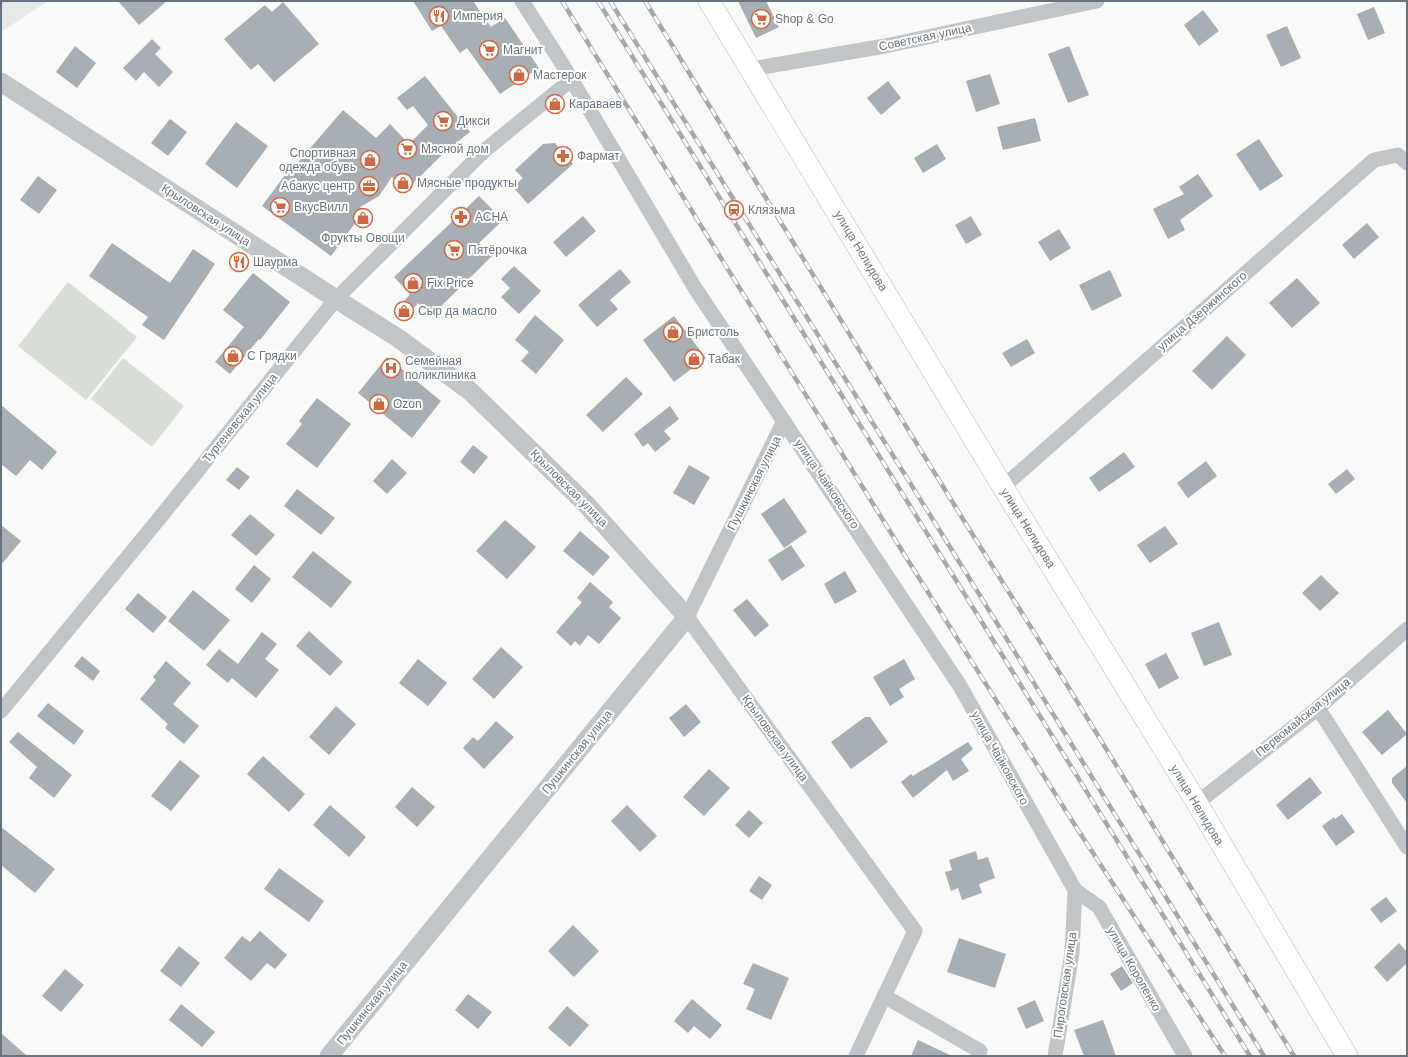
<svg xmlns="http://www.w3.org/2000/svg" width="1408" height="1057" font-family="Arial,sans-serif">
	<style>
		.built { fill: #e7e8e7 }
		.green { fill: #d9ded7 }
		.building { fill: #a7aeb4 }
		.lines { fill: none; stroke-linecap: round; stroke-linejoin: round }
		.secondary-casing { stroke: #b4b8bd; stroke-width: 22 }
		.minor { stroke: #c1c5c8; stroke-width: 15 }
		.tertiary { stroke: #c1c5c8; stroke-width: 19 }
		.secondary { stroke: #fff; stroke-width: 21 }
		.rail-casing { stroke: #a3a9ae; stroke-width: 4.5 }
		.rail { stroke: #fff; stroke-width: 3; stroke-dasharray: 9; stroke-linecap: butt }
		.labels { text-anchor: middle; stroke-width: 4; stroke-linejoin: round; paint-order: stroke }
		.poi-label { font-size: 12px; fill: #67747f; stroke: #fff; text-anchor: start }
		.street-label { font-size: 12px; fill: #67747f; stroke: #fff }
	</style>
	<rect width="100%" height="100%" fill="#f9f9f7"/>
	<!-- built -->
	<polygon class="built" points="1,1 48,1 1,32"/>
	<!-- green -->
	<g class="green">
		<polygon points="68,282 137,337 86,400 18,346"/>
		<polygon points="123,358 184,406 152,447 91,399"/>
	</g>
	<!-- building -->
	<g class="building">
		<polygon points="118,1 167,1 139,25"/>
		<polygon points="413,1 473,1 491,27 505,18 539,68 500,94 467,48 460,53 441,26 432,31"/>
		<polygon points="738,1 766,1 779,27 756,38"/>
		<polygon points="283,2 319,44 274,82 258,64 251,70 224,39 265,5 272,12"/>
		<polygon points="1374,7 1385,33 1368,40 1357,14"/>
		<polygon points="1203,10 1219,31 1199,46 1184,25"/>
		<polygon points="1287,26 1301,58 1281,67 1266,35"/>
		<polygon points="152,39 161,48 155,54 173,72 159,87 144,72 136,81 123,68"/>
		<polygon points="75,46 96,63 77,88 56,72"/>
		<polygon points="1069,46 1089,95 1068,103 1048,54"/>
		<polygon points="990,74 1000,104 976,112 966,81"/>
		<polygon points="425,76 470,132 445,152 405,191 392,177 379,196 360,207 364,211 331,256 262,206 291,167 294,167 343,110 376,138 390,124 409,144 428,125 413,106 407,110 397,98"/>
		<polygon points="888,81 901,98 881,115 867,98"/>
		<polygon points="1035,118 1041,141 1003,150 997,127"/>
		<polygon points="170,119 187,132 168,156 151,143"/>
		<polygon points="236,122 268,146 237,188 205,164"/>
		<polygon points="1259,139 1283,176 1260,191 1236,154"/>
		<polygon points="555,143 573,164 528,204 513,187 523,178 515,170 543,144"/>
		<polygon points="937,144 946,159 923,173 914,158"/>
		<polygon points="1198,174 1213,196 1180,220 1185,230 1168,239 1153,209 1184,194 1179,187"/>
		<polygon points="38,176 57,190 39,214 20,200"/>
		<polygon points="479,196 503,220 479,243 492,256 431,316 418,303 406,318 397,310 410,294 394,277"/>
		<polygon points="583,216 596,231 566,257 553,242"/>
		<polygon points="971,216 982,235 966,244 955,225"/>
		<polygon points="1367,223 1379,237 1354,259 1342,245"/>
		<polygon points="1059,229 1071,248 1050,261 1038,242"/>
		<polygon points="112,243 170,283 193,249 215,264 164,340 142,325 148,317 89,276"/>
		<polygon points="514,266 541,291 519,314 501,297 510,288 501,279"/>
		<polygon points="620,269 631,282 610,300 618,309 597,327 578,305"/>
		<polygon points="1110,270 1122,296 1092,311 1079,285"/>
		<polygon points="253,273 290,302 260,340 259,339 230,374 215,362 244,327 223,310"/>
		<polygon points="1297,278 1320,303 1292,328 1269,303"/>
		<polygon points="535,315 564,340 536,374 521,361 529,352 515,340"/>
		<polygon points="674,316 706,358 674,382 643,340"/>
		<polygon points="1227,336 1246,355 1212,390 1192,371"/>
		<polygon points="1027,339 1035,353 1011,367 1002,353"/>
		<polygon points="387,357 441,401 412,438 358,393"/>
		<polygon points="626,377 643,394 603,432 586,415"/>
		<polygon points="317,398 351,424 317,468 286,444 302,424 299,421"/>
		<polygon points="1,405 57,452 42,470 30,460 16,476 1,464"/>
		<polygon points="670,406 679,419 664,431 671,439 655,452 648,443 643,447 634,434"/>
		<polygon points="473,445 488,457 474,474 460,462"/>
		<polygon points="1124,452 1135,467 1099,492 1089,478"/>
		<polygon points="392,459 407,473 387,494 373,481"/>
		<polygon points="1206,461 1217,476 1188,498 1177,483"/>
		<polygon points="689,465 710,477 694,505 673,493"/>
		<polygon points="237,467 250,477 239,490 226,480"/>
		<polygon points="1347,469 1355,479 1336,494 1328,484"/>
		<polygon points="297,489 335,518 321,535 284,506"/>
		<polygon points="784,498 807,532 784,548 761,514"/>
		<polygon points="250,514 275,535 256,556 231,535"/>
		<polygon points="505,520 536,547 507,579 476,551"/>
		<polygon points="1,525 21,541 1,565"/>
		<polygon points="1165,526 1178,544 1150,563 1137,545"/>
		<polygon points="580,531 610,557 593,576 563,551"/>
		<polygon points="791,545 805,566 782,581 768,560"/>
		<polygon points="313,551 352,582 331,608 292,577"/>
		<polygon points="254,565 271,579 252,603 235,589"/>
		<polygon points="845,571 857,592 835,604 824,584"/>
		<polygon points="1321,575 1339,593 1320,611 1302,593"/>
		<polygon points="590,582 613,602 609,607 621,618 599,644 588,635 580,646 575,641 571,646 556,632 582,602 577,598"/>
		<polygon points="193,590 230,620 204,651 168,621"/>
		<polygon points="138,593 167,617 153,633 125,609"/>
		<polygon points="747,599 769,625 755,637 733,610"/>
		<polygon points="1219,622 1232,655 1204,666 1191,633"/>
		<polygon points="309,631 343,662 330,676 296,646"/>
		<polygon points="262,632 277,644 265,659 279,670 256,698 232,678 228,683 206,665 219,649 238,664"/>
		<polygon points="501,647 523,667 494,699 472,679"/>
		<polygon points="1166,653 1179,678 1159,689 1145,664"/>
		<polygon points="82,656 100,671 93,681 74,666"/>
		<polygon points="418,659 447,683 428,706 399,683"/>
		<polygon points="904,659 915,679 899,689 904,697 890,706 873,677"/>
		<polygon points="166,661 191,683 173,704 199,726 184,744 165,728 168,724 140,699 156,680 153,677"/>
		<polygon points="48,703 84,731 74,745 37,716"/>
		<polygon points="686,704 701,722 684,737 669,718"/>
		<polygon points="336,706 356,724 329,755 309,737"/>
		<polygon points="1388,710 1407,734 1382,755 1362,732"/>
		<polygon points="865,717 870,717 888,742 851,769 831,742"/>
		<polygon points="496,721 514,737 484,769 463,748 473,737 478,741"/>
		<polygon points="18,732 72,775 54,798 29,778 37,767 9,742"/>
		<polygon points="968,742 973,749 961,759 969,771 953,781 947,770 913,798 901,782 911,774 913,776 922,770 923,770"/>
		<polygon points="263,756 305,794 289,812 247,774"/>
		<polygon points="180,760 200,776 171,811 151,796"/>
		<polygon points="1407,766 1407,803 1392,783 1392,778"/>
		<polygon points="709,769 730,788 704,816 683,797"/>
		<polygon points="1310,777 1322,793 1288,820 1276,805"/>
		<polygon points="412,787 435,807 417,827 395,807"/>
		<polygon points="330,805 366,837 349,857 313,825"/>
		<polygon points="627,805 657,836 640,852 611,821"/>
		<polygon points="749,810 763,823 749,838 735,825"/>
		<polygon points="1342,814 1355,832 1336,846 1322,826 1334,817 1335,819"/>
		<polygon points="1,827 55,869 35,893 1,865"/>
		<polygon points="976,851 978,860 988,857 995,878 979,884 982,893 962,900 958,888 951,891 945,872 952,870 949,860"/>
		<polygon points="279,868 324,901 309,922 264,889"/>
		<polygon points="759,876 772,885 762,900 749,891"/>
		<polygon points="1386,897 1397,911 1381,923 1370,909"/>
		<polygon points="573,925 599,951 574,977 548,951"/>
		<polygon points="260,931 287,955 275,969 267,963 251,981 224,958 242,936 250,942"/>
		<polygon points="959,938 1006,954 995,988 947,972"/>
		<polygon points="1399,943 1407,952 1407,963 1387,982 1374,967"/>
		<polygon points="179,946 200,963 181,987 160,971"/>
		<polygon points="753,963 789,978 771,1020 746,1009 755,989 743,984"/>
		<polygon points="1122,966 1133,983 1121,991 1110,974"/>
		<polygon points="65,969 84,985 61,1012 42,996"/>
		<polygon points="468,994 492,1012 478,1029 455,1010"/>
		<polygon points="692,999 722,1025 710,1039 694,1026 688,1033 674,1021"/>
		<polygon points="1035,1000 1044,1021 1026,1029 1017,1008"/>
		<polygon points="181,1004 215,1032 202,1047 169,1020"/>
		<polygon points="567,1006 589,1025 570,1047 548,1028"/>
		<polygon points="1103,1020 1116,1056 1084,1056 1074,1030"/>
		<polygon points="1,1033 27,1056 1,1056"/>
		<polygon points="918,1040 952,1056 911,1056"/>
	</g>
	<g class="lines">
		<!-- secondary casing -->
		<g class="secondary-casing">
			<polyline id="secondary" points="709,1 1003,487 1197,803 1347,1056"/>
		</g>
		<!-- minor -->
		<g class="minor">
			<polyline points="522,1 561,62 695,288 960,686 1075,890 1099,907 1185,1056"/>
			<polyline points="751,69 885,46 1097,1"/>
			<polyline points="784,421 687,617 915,931 856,1056"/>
			<polyline points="1003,487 1374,160 1398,155 1407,163"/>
			<polyline points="1318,708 1407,847"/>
			<polyline points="1,711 158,520 336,299 484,151 571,80"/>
			<polyline points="1197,803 1318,708 1407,629"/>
			<polyline points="884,996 980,1051 978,1056"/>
			<polyline points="1055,1056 1072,953 1075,890"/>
		</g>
		<!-- tertiary -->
		<polyline class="tertiary" points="1,82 336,299 398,338 470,391 585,503 687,617 329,1056"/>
		<!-- secondary -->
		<use href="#secondary" class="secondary"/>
		<!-- rail casing -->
		<g class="rail-casing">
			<g id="rail">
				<polyline points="562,1 909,562 1078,830 1225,1056"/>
				<polyline points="598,1 1250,1056"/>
				<polyline points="610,1 945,539 1264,1056"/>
				<polyline points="645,1 966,524 1064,680 1294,1056"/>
			</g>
		</g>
		<!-- rail -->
		<use href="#rail" class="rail"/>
	</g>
	<!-- icons -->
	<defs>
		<g id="restaurant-ring" transform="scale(1)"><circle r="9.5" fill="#fff" stroke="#cf6842" stroke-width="1.5"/><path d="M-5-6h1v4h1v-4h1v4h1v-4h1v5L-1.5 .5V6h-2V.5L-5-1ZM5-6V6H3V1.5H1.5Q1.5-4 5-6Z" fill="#cf6842"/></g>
		<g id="supermarket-ring" transform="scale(1)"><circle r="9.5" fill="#fff" stroke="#cf6842" stroke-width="1.5"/><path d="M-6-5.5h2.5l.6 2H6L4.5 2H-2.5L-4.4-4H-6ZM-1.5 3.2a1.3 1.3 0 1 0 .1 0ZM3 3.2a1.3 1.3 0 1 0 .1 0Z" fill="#cf6842"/></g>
		<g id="shop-ring" transform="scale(1)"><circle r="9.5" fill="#fff" stroke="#cf6842" stroke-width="1.5"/><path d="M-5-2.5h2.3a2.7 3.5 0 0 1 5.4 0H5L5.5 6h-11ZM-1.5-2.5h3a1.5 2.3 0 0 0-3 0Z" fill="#cf6842"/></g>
		<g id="pharmacy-ring" transform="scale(1)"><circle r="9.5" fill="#fff" stroke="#cf6842" stroke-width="1.5"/><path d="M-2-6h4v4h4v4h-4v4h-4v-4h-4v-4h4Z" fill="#cf6842"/></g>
		<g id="office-ring" transform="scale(1)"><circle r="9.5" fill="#fff" stroke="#cf6842" stroke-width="1.5"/><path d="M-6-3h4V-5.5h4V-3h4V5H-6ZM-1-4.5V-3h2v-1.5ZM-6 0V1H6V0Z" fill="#cf6842"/></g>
		<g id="station-ring" transform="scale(1)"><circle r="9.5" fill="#fff" stroke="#cf6842" stroke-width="1.5"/><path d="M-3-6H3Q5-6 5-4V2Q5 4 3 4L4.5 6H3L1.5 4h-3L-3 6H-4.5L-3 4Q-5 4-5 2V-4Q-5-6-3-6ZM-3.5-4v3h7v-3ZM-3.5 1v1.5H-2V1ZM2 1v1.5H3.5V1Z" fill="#cf6842"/></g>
		<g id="hospital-ring" transform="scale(1)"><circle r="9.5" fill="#fff" stroke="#cf6842" stroke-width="1.5"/><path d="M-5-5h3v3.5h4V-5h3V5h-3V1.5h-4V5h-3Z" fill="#cf6842"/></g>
	</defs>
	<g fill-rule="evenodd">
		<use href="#restaurant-ring" x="439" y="16"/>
		<use href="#supermarket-ring" x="761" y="19"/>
		<use href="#supermarket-ring" x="489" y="50"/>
		<use href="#shop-ring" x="519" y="75"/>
		<use href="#shop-ring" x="555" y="104"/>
		<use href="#supermarket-ring" x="443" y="121"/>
		<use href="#supermarket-ring" x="407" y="149"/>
		<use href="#pharmacy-ring" x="563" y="156"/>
		<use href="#shop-ring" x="370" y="160"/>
		<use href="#shop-ring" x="403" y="183"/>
		<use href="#office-ring" x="369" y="186"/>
		<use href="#supermarket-ring" x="280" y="207"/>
		<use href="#station-ring" x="734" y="210"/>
		<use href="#pharmacy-ring" x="461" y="217"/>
		<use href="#shop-ring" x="363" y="218"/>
		<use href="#supermarket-ring" x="454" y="250"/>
		<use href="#restaurant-ring" x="239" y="262"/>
		<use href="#shop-ring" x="413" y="283"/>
		<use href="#shop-ring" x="404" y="311"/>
		<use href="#shop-ring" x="673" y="332"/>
		<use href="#shop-ring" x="233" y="356"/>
		<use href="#shop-ring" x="694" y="359"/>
		<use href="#hospital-ring" x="391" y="368"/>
		<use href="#shop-ring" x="379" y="404"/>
	</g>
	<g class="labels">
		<!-- poi labels -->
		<g class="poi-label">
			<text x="453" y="20">Империя</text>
			<text x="775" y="23">Shop &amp; Go</text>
			<text x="503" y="54">Магнит</text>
			<text x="533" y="79">Мастерок</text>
			<text x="569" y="108">Караваев</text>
			<text x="457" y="125">Дикси</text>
			<text x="421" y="153">Мясной дом</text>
			<text x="356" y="157" text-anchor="end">Спортивная<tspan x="356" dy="14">одежда обувь</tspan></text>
			<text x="577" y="160">Фармат</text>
			<text x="417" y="187">Мясные продукты</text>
			<text x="355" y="190" text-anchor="end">Абакус центр</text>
			<text x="294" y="211">ВкусВилл</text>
			<text x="748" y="214">Клязьма</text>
			<text x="475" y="221">АСНА</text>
			<text x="363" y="242" text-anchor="middle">Фрукты Овощи</text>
			<text x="468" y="254">Пятёрочка</text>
			<text x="253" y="266">Шаурма</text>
			<text x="427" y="287">Fix Price</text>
			<text x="418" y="315">Сыр да масло</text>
			<text x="687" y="336">Бристоль</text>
			<text x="247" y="360">С Грядки</text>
			<text x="708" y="363">Табак</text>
			<text x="405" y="365">Семейная<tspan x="405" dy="14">поликлиника</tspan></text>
			<text x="393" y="408">Ozon</text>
		</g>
		<!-- street labels -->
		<g class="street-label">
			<text transform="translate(925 37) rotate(-12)" y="4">Советская улица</text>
			<text transform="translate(206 215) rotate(33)" y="4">Крыловская улица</text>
			<text transform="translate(861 251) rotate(59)" y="4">улица Нелидова</text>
			<text transform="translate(1202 311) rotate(-41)" y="4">улица Дзержинского</text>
			<text transform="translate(240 418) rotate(-51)" y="4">Тургеневская улица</text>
			<text transform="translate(754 483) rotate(-63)" y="4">Пушкинская улица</text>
			<text transform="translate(827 484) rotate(56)" y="4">улица Чайковского</text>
			<text transform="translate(569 488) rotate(45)" y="4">Крыловская улица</text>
			<text transform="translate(1028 528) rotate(58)" y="4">улица Нелидова</text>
			<text transform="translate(1303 717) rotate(-39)" y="4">Первомайская улица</text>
			<text transform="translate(775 738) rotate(54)" y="4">Крыловская улица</text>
			<text transform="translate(577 752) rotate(-51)" y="4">Пушкинская улица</text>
			<text transform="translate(1000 758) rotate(61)" y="4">улица Чайковского</text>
			<text transform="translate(1197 805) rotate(59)" y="4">улица Нелидова</text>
			<text transform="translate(1134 969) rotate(60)" y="4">улица Короленко</text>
			<text transform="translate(1065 985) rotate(-82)" y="4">Пироговская улица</text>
			<text transform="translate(372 1003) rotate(-51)" y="4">Пушкинская улица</text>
		</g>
	</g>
	<!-- border -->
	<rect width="1408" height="1057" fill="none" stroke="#67747f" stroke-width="4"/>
</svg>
